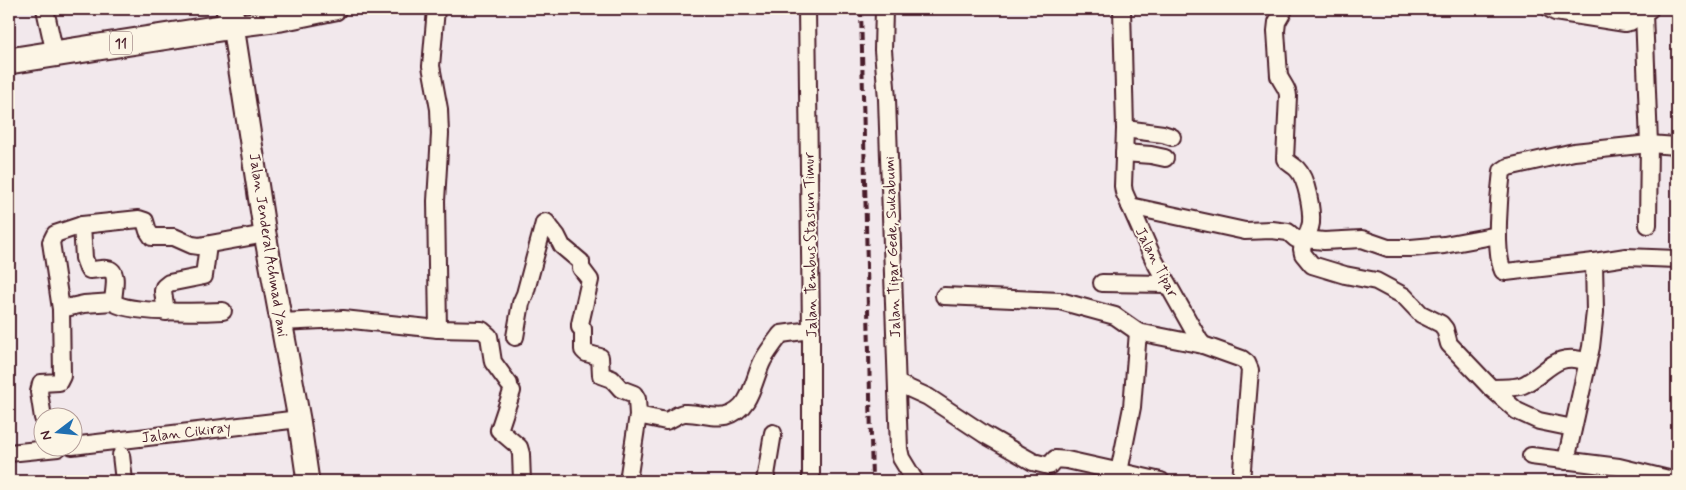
<svg xmlns="http://www.w3.org/2000/svg" width="1686" height="490" font-family="Mynerve,sans-serif">
	<style>
		.lines { fill: none; stroke-linecap: round; stroke-linejoin: round }
		.minor-casing { stroke: #4a1f2b; stroke-width: 20 }
		.major-casing { stroke: #4a1f2b; stroke-width: 25 }
		.highway-casing { stroke: #4a1f2b; stroke-width: 29 }
		.minor { stroke: #fcf5e5; stroke-width: 16 }
		.major { stroke: #fcf5e5; stroke-width: 21 }
		.highway { stroke: #fcf5e5; stroke-width: 25 }
		.rail { stroke: #4a1f2b; stroke-width: 4; stroke-dasharray: 8 4; stroke-linecap: butt }
		.labels { text-anchor: middle; stroke-width: 4; stroke-linejoin: round; paint-order: stroke }
		.shield { fill: #fcf5e5; stroke: #7f5f63; stroke-width: 1 }
		.shield-label { font-size: 14px; font-weight: bold; fill: #4a1f2b }
		.street-label { font-size: 15px; fill: #4a1f2b; stroke: #fcf5e5 }
	</style>
	<rect width="100%" height="100%" fill="#f2e8ec"/>
	<filter id="ink" filterUnits="userSpaceOnUse"><feTurbulence type="fractalNoise" baseFrequency=".02" numOctaves="2"/><feDisplacementMap in="SourceGraphic" scale="10" xChannelSelector="R" yChannelSelector="G"/><feConvolveMatrix kernelMatrix="1 2 1 2 8 2 1 2 1" color-interpolation-filters="sRGB"/></filter>
	<g filter="url(#ink)">
		<g class="lines">
			<!-- minor casing -->
			<g class="minor-casing">
				<g id="minor">
					<polyline points="45,9 55,54"/>
					<polyline points="436,9 431,66 439,109 440,134 436,201 438,329"/>
					<polyline points="807,9 811,330 811,481"/>
					<polyline points="884,9 883,50 887,99 899,449 901,458 915,481"/>
					<polyline points="1122,9 1125,129 1123,186 1124,192 1154,260 1199,340 1203,345 1242,359 1247,363 1250,370 1241,481"/>
					<polyline points="1550,9 1555,12 1625,23 1630,22 1650,9"/>
					<path d="M1284,10l-7,12 -1,9 3,45c3,8 9,12 9,20l-3,63c4,5 8,6 12,10 10,10 15,41 14,54 -1,6 -3,11 -6,16l19,2 38,-2 26,9h23l33,-3 54,-10"/>
					<polyline points="1644,13 1649,144 1648,225"/>
					<polyline points="1125,129 1163,134 1172,137"/>
					<polyline points="1124,153 1151,155 1165,158"/>
					<polyline points="1130,206 1245,231 1272,230 1288,232 1296,239 1305,239 1302,249 1303,254 1312,265 1345,275 1376,281 1404,296 1421,314 1441,324 1445,329 1449,344 1491,388 1517,411 1539,421 1573,428"/>
					<path d="M82,225l2,33 4,11 2,1c6,0 12,-2 17,-1 13,1 6,24 6,33"/>
					<path d="M1594,262l-88,10 -3,-1c-9,-20 -4,-77 -1,-100l6,-4 66,-15 75,-8 28,2"/>
					<polyline points="1102,283 1167,284"/>
					<polyline points="944,296 1060,301 1115,316 1138,332 1203,345"/>
					<path d="M61,309l23,-5 29,-2c13,12 90,10 110,9"/>
					<polyline points="166,312 163,291 164,287 169,283 204,276 208,245"/>
					<polyline points="281,322 343,319 438,329 482,330 489,336 493,362 509,384"/>
					<polyline points="515,337 521,303 525,294 544,223 546,222 557,236 562,246 581,262 581,268 590,280 580,324 580,327 583,329 583,350 586,353 600,357 601,375 612,379 621,389 634,394 637,399 638,415"/>
					<polyline points="897,383 928,397 984,434 1033,462 1049,466 1055,459 1067,460 1161,481"/>
					<path d="M1491,388c10,-1 22,1 32,-3 24,-11 32,-35 64,-23"/>
					<polyline points="512,391 499,430 519,447 521,454 522,481"/>
					<polyline points="43,418 39,392 41,383 59,382 62,376 61,309 51,242 55,234 82,225 139,219 145,221 148,231 152,237 174,237 192,245 199,246 265,234"/>
					<polyline points="72,446 299,419"/>
					<polyline points="9,453 58,448"/>
					<polyline points="121,455 124,481"/>
					<polyline points="1531,456 1619,467 1677,481"/>
					<polyline points="1566,461 1591,347 1595,312 1594,262 1626,257 1677,259"/>
					<polyline points="1119,472 1132,407 1138,332"/>
					<path d="M628,481l10,-66 28,6c7,-2 11,-7 18,-8 14,-1 28,6 42,3 26,-7 27,-37 37,-56 5,-9 12,-18 18,-26l30,-4"/>
					<polyline points="765,481 773,433"/>
				</g>
			</g>
			<!-- major casing -->
			<g class="major-casing">
				<polyline id="major" points="308,481 299,419 265,234 233,26 281,20 335,9"/>
			</g>
			<!-- highway casing -->
			<g class="highway-casing">
				<polyline id="highway" points="9,61 233,26 229,9"/>
			</g>
			<!-- minor -->
			<use href="#minor" class="minor"/>
			<!-- major -->
			<use href="#major" class="major"/>
			<!-- highway -->
			<use href="#highway" class="highway"/>
			<!-- rail -->
			<polyline class="rail" points="861,9 872,481"/>
		</g>
	</g>
	<g class="labels">
		<!-- shield labels -->
		<rect class="shield" x="110" y="31.5" width="22" height="23" rx="4"/>
		<g class="shield-label">
			<text x="121" y="48">11</text>
		</g>
		<!-- street labels -->
		<g class="street-label">
			<text transform="translate(269 245) rotate(81)" y="5">Jalan Jenderal Achmad Yani</text>
			<text transform="translate(810 245) rotate(-91)" y="5">Jalan Tembus Stasiun Timur</text>
			<text transform="translate(892 247) rotate(-92)" y="5">Jalan Tipar Gede, Sukabumi</text>
			<text transform="translate(1157 262) rotate(63)" y="5">Jalan Tipar</text>
			<text transform="translate(186 432) rotate(-7)" y="5">Jalan Cikiray</text>
		</g>
	</g>
	<!-- margin -->
	<rect width="1686" height="490" fill="none" stroke="#fcf5e5" stroke-width="30"/>
	<rect x="15" y="15" width="1656" height="460" fill="none" stroke="#4a1f2b" stroke-width="2" filter="url(#ink)"/>
	<!-- north arrow -->
	<g transform="translate(58 432) rotate(254)"><circle r="24" fill="#fcf5e5" stroke="#b59f9b"/>
	<path d="M0-4L9 19L0 12L-9 19Z" fill="#1f6fb2"/>
	<text y="-8" font-size="14" font-weight="bold" text-anchor="middle" fill="#4a1f2b">N</text>
	</g>
</svg>
